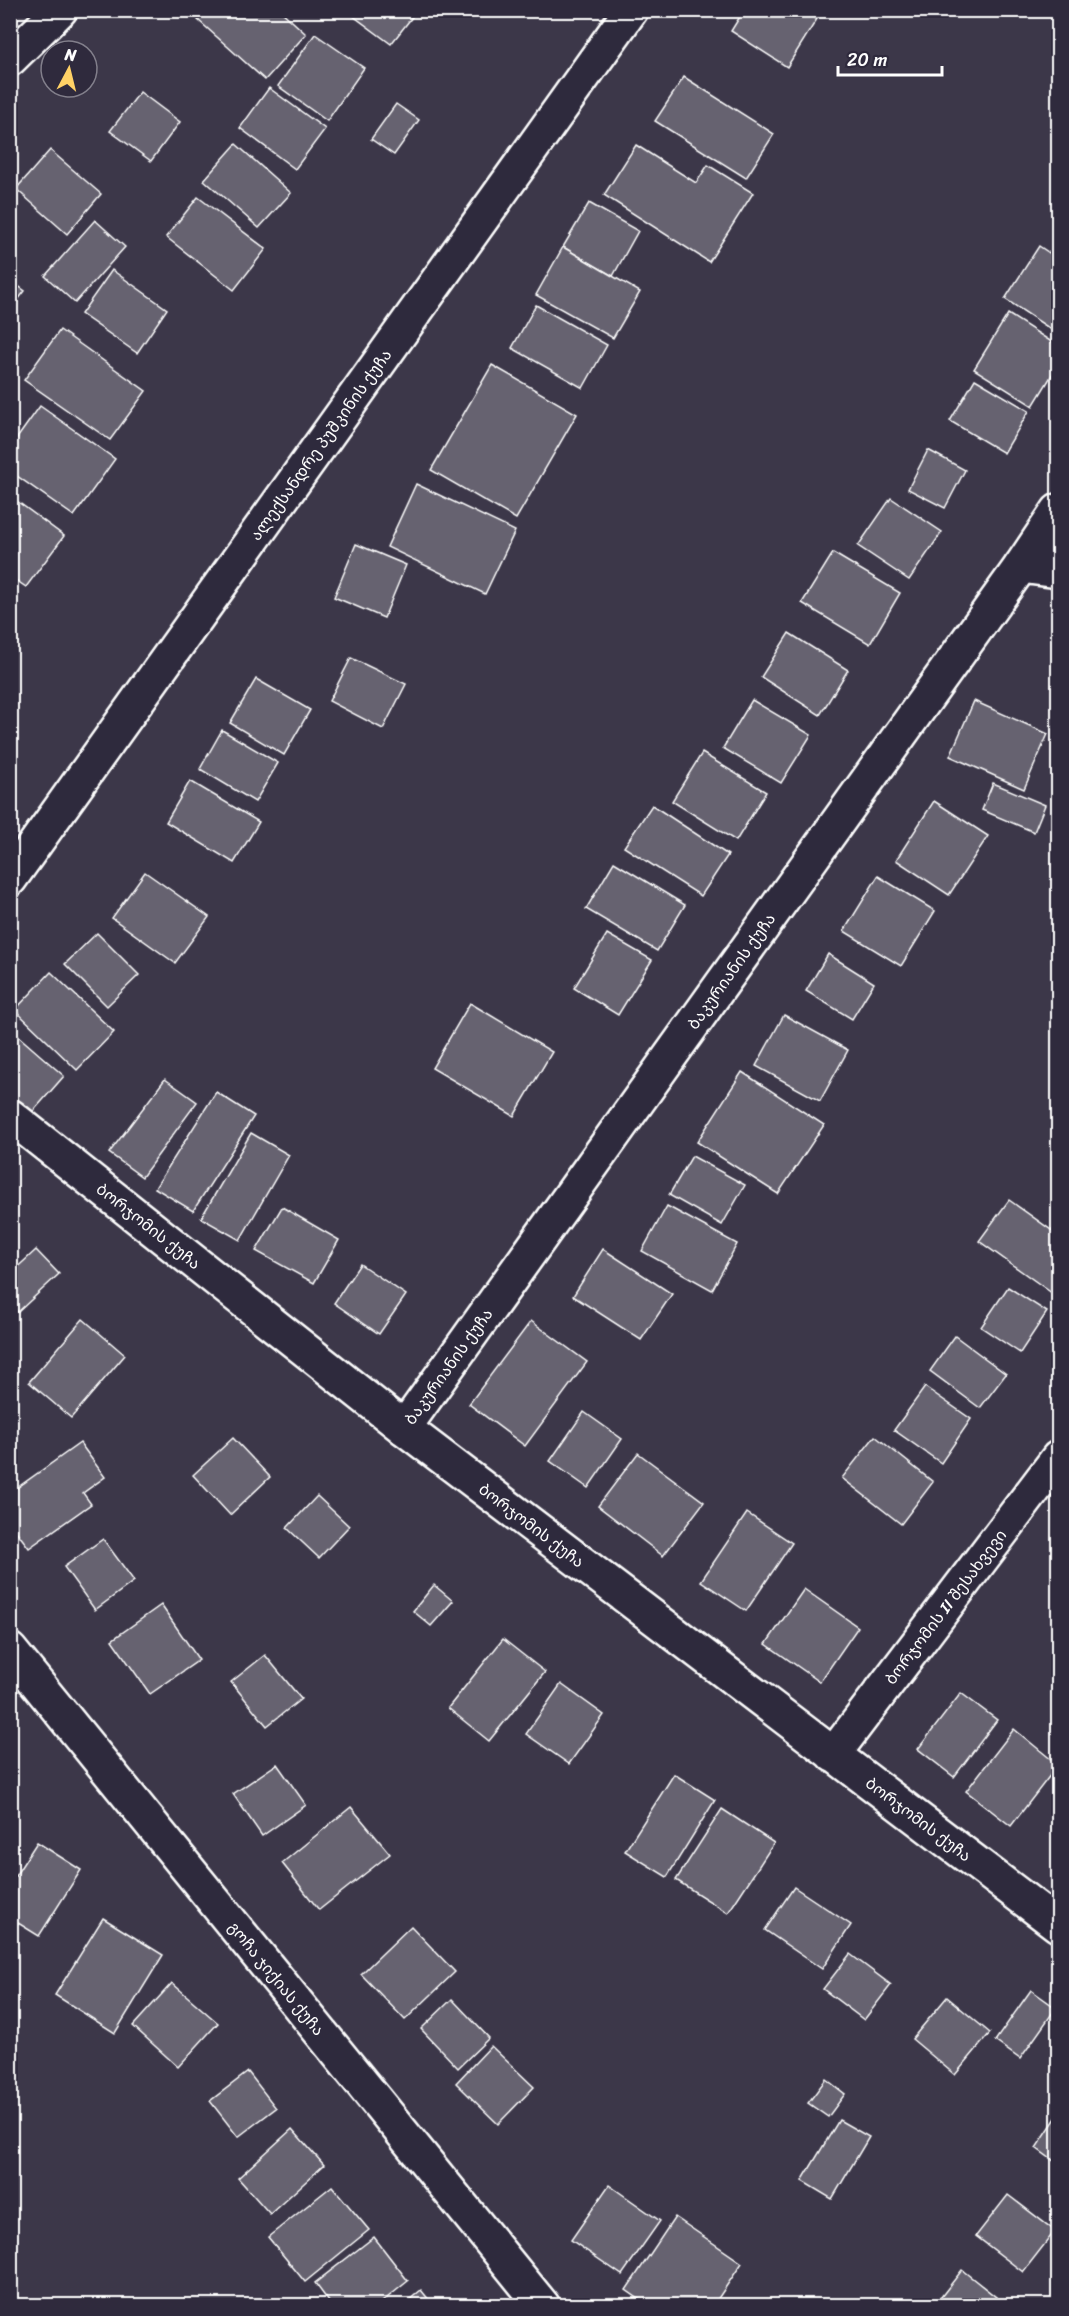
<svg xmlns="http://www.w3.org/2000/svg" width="1069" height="2316" font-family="Sriracha,'Noto Sans Georgian',sans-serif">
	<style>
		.building { fill: #666270; stroke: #fff; stroke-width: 1.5 }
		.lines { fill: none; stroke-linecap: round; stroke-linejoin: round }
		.minor-casing { stroke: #fff; stroke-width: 38 }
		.tertiary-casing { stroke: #fff; stroke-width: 38 }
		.minor { stroke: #2f2a3d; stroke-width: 33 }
		.tertiary { stroke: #2f2a3d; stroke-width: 33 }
		.labels { text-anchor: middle; stroke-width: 4.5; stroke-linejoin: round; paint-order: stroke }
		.street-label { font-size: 16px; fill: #fff; stroke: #2f2a3d }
	</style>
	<rect width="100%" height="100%" fill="#3c3749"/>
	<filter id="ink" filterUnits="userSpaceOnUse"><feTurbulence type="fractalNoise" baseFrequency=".0167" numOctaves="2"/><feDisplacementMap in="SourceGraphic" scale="12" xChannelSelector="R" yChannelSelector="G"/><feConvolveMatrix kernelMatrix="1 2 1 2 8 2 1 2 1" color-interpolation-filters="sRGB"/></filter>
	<g filter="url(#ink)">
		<!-- building -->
		<g class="building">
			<polygon points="207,10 280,10 306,34 265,80 198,20"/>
			<polygon points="356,10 414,10 416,12 391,44 352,15"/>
			<polygon points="744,10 803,10 817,19 787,67 731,31"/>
			<polygon points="315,34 364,68 327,121 278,86"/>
			<polygon points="684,77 774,134 746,178 655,121"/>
			<polygon points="269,88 325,129 295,169 240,128"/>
			<polygon points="140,92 180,122 151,161 110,131"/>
			<polygon points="396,104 419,120 394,155 371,139"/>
			<polygon points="236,144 291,193 259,228 204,180"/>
			<polygon points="636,145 696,183 708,165 753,193 709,262 604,195"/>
			<polygon points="50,150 101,194 67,234 16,189"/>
			<polygon points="198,197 266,249 234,290 166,237"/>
			<polygon points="589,203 638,231 613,276 563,247"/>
			<polygon points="95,220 125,247 75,303 45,276"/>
			<polygon points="1039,246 1058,259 1058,334 1005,299"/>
			<polygon points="563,247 640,292 613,338 536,295"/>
			<polygon points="112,270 167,309 137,353 81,314"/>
			<polygon points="10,280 25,291 10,310"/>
			<polygon points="536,305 607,345 583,388 512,348"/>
			<polygon points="1008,314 1058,346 1058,365 1033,406 974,369"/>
			<polygon points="60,330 146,391 110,440 24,380"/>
			<polygon points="492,365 577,414 516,519 431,470"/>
			<polygon points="975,379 1029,411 1004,453 950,421"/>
			<polygon points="40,406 115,459 74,516 10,471 10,448"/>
			<polygon points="928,450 965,470 945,508 908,489"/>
			<polygon points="416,484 515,531 485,594 387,547"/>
			<polygon points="10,496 64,536 26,587 10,576"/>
			<polygon points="891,498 942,532 909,580 858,546"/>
			<polygon points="356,544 406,565 384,618 334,597"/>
			<polygon points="833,553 900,593 870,644 802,603"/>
			<polygon points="789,633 848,670 820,715 761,677"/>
			<polygon points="351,658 406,684 383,729 329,701"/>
			<polygon points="256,679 310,710 284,755 230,723"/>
			<polygon points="752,700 811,735 781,783 723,748"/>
			<polygon points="974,701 1048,734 1024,789 950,756"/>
			<polygon points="222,730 278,763 255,802 200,769"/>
			<polygon points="702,753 766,792 736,841 672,801"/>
			<polygon points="190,781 259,822 234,863 166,822"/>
			<polygon points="993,783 1045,805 1034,832 982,810"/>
			<polygon points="934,801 988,836 949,895 896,860"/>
			<polygon points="652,805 728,855 701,896 624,847"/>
			<polygon points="614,862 685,905 657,951 586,909"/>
			<polygon points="145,872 209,917 175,963 112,918"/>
			<polygon points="878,876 935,911 901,966 844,931"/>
			<polygon points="97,933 139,975 107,1006 65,964"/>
			<polygon points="607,934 652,960 618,1015 574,988"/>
			<polygon points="828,954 874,983 852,1019 806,991"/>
			<polygon points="51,972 114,1032 77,1070 15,1010"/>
			<polygon points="470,1003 552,1052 514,1116 432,1068"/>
			<polygon points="784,1015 848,1050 820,1101 756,1066"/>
			<polygon points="17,1035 64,1076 29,1116 10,1100 10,1042"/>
			<polygon points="742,1072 824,1125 778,1194 697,1142"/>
			<polygon points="165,1079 197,1102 142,1177 109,1153"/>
			<polygon points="216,1092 254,1116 193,1211 155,1188"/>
			<polygon points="251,1133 289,1155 240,1240 201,1218"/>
			<polygon points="692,1156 745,1185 722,1225 669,1195"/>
			<polygon points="1009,1200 1058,1235 1058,1292 1056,1296 979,1241"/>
			<polygon points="667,1206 737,1244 712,1290 642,1251"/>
			<polygon points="282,1207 339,1240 314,1283 256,1251"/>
			<polygon points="603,1249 672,1294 641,1340 573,1296"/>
			<polygon points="36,1250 59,1274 18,1312 10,1304 10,1274"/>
			<polygon points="360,1264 406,1295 379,1334 334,1303"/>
			<polygon points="1008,1287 1047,1312 1020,1353 981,1327"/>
			<polygon points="83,1319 125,1355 71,1418 29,1382"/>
			<polygon points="531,1321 587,1362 525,1446 469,1404"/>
			<polygon points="955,1336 1006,1374 980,1408 930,1371"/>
			<polygon points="925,1387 971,1419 941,1463 894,1430"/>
			<polygon points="584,1412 622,1439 588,1488 550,1461"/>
			<polygon points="875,1436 933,1482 901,1524 842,1478"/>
			<polygon points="233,1438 270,1477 230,1515 193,1475"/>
			<polygon points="80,1443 105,1477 83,1493 91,1504 29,1548 10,1523 10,1493"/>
			<polygon points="638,1453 704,1502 663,1556 598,1506"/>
			<polygon points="317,1496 349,1526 319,1558 287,1528"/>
			<polygon points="747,1513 792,1543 746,1611 701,1581"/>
			<polygon points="103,1539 134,1581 95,1610 64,1567"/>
			<polygon points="434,1585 453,1601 431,1626 413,1611"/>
			<polygon points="804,1589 858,1627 820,1682 766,1644"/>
			<polygon points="161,1605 199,1660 150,1694 112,1640"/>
			<polygon points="503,1639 545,1672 489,1741 448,1708"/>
			<polygon points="265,1655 301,1699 267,1726 231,1682"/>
			<polygon points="561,1684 604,1715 569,1764 526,1734"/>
			<polygon points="961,1693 997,1720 954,1777 918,1749"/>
			<polygon points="1014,1729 1058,1765 1011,1826 966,1791"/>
			<polygon points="277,1764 306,1805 262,1836 233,1794"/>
			<polygon points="674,1774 715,1800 667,1877 625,1851"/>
			<polygon points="351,1807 390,1854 319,1910 282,1863"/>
			<polygon points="722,1809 774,1843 728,1913 676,1880"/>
			<polygon points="37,1842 81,1870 39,1936 10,1918 10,1884"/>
			<polygon points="794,1887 851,1925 822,1969 765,1930"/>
			<polygon points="103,1918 163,1955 115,2033 55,1995"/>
			<polygon points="411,1926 455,1972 405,2020 361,1974"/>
			<polygon points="850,1954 891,1985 864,2020 823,1989"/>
			<polygon points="172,1983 218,2023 178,2067 133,2026"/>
			<polygon points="1031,1990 1056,2008 1020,2059 995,2041"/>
			<polygon points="947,1997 990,2033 955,2075 912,2039"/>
			<polygon points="452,1999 489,2038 458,2068 421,2029"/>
			<polygon points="491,2046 534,2087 498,2124 456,2083"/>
			<polygon points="248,2072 276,2108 238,2137 210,2101"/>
			<polygon points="826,2079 845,2094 828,2117 808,2103"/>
			<polygon points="1058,2115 1058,2164 1036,2148"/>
			<polygon points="839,2120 869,2137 832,2199 802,2181"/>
			<polygon points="292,2129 324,2165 270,2214 238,2178"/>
			<polygon points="609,2185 660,2221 622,2275 571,2240"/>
			<polygon points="332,2186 369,2230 305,2282 268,2237"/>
			<polygon points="1008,2195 1055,2231 1023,2272 976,2236"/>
			<polygon points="675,2217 742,2263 713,2306 649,2306 626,2290"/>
			<polygon points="374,2237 408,2281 377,2306 332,2306 315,2283"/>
			<polygon points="962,2270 1001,2301 998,2306 934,2306"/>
			<polygon points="421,2290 434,2306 402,2306"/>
		</g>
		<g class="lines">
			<!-- minor casing -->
			<g class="minor-casing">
				<g id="minor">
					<polyline points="10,59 60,10"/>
					<polyline points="1021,566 1058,571"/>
					<path id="s1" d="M10,1116l394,312 654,497"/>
					<path id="s2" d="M404,1428l617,-862 37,-55"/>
					<path id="s3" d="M10,1650l533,656"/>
					<path id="s4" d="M833,1755l225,-297"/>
				</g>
			</g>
			<!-- tertiary casing -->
			<g class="tertiary-casing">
				<g id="tertiary">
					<path id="s5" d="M10,879l621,-869"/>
				</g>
			</g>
			<!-- minor -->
			<use href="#minor" class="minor"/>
			<!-- tertiary -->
			<use href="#tertiary" class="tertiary"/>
		</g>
	</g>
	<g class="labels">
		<!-- street labels -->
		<g class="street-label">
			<text dy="6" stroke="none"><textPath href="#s5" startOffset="534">ალექსანდრე პუშკინის ქუჩა</textPath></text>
			<text dy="6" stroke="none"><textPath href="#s2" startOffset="562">ბაკურიანის ქუჩა</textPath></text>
			<text dy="6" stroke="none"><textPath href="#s1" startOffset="177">ბორჯომის ქუჩა</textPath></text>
			<text dy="6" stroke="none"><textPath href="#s2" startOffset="76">ბაკურიანის ქუჩა</textPath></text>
			<text dy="6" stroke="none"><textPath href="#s1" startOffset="663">ბორჯომის ქუჩა</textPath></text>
			<text dy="6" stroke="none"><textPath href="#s4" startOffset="186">ბორჯომის II შესახვევი</textPath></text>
			<text dy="6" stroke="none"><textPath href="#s1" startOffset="1149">ბორჯომის ქუჩა</textPath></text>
			<text dy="6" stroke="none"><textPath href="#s3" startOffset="423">გოჩა ჯიქიას ქუჩა</textPath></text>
		</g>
	</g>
	<!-- margin -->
	<rect width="1069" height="2316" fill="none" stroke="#2f2a3d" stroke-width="36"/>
	<rect x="18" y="18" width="1033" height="2280" fill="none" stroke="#fff" stroke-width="2" filter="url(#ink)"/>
	<!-- north arrow -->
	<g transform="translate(69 69) rotate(7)"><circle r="28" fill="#2f2a3d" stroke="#827f8b" stroke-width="1.5"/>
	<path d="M0-4.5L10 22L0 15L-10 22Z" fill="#ffd166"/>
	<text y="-9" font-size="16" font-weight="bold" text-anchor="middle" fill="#ffffff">N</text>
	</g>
	<!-- scale -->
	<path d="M838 66v9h104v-9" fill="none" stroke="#ffffff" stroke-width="3"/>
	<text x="847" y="66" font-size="18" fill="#ffffff" stroke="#2f2a3d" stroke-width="4.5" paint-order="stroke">20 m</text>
</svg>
